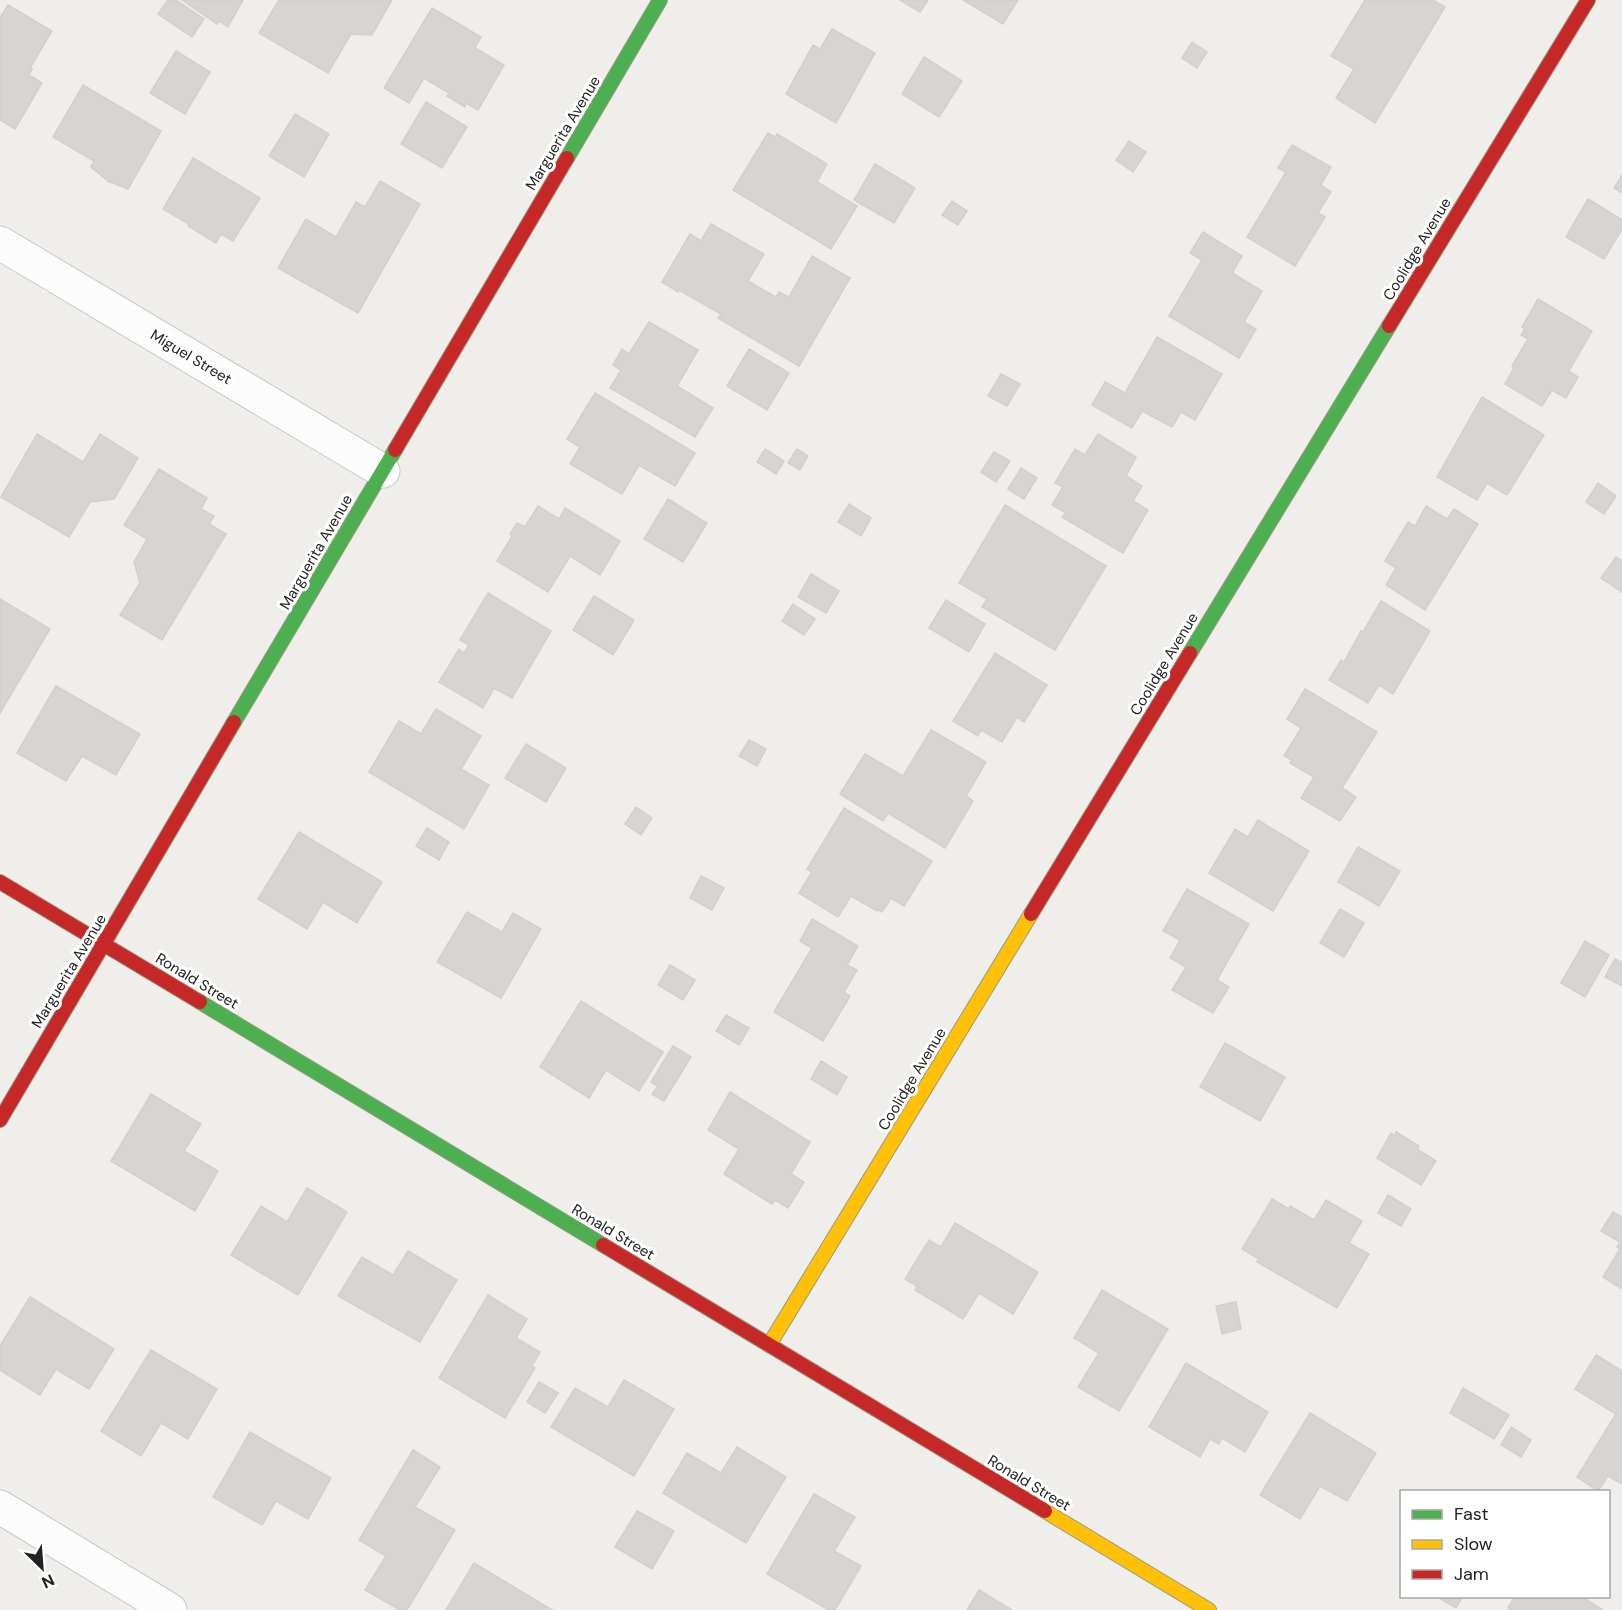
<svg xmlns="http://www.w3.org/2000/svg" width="1622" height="1610" font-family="'DM Sans',sans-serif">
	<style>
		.building { fill: #d7d4d2; stroke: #d3d0cc; stroke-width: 1.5 }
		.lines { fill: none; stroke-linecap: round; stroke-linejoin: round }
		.street-casing { stroke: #c9c8c7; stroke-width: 35 }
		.fast-casing { stroke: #999a82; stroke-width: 16 }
		.slow-casing { stroke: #999a82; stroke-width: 16 }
		.jam-casing { stroke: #999a82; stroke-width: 16 }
		.street { stroke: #fdfcfc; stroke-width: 33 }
		.fast { stroke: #4caf50; stroke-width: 14 }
		.slow { stroke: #ffc107; stroke-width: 14 }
		.jam { stroke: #c62828; stroke-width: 14 }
		.labels { text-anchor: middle; stroke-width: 6; stroke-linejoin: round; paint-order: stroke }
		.street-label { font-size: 15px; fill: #222; stroke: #fff }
	</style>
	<rect width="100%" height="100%" fill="#f0eeeb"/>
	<!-- building -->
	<g class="building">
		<polygon points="168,0 176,0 204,19 192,37 158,14"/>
		<polygon points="182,0 243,0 228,27 219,21 217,24"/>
		<polygon points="279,0 392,0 372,35 351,34 328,73 259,33"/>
		<polygon points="900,0 928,0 920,12"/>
		<polygon points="963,0 1018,0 1003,24"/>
		<polygon points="1365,0 1433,0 1445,7 1375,123 1336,98 1354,69 1331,56"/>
		<polygon points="8,5 52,31 30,68 32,69 29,75 42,83 15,129 0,120 0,18"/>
		<polygon points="432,8 481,37 475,48 504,65 478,110 466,103 465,107 447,96 449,93 424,78 409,103 384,88"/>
		<polygon points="832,29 875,53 836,123 786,94 813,45 820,49"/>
		<polygon points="1192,42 1207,52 1197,68 1182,58"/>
		<polygon points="176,51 210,72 185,114 150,93"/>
		<polygon points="924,57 962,81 939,117 902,94"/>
		<polygon points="83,85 161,131 128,189 108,181 91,167 94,161 53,137"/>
		<polygon points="426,102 467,127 442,168 401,144"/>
		<polygon points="295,114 329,134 304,177 269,156"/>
		<polygon points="768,133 775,137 777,134 827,164 817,182 857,206 831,249 733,190"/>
		<polygon points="1129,141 1146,152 1133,172 1116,160"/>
		<polygon points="1292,145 1331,167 1321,185 1331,192 1318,213 1325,217 1295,266 1247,237 1286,172 1278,168"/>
		<polygon points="193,158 260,198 233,241 221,234 216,243 188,226 189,224 163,209"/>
		<polygon points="875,164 915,188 894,223 854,200"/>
		<polygon points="1622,175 1622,193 1614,188"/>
		<polygon points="380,181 420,204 358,313 278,268 306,219 336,237 356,202 365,207"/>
		<polygon points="1588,199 1622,220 1622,229 1604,259 1566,237"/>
		<polygon points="952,201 967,211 958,225 942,215"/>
		<polygon points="711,224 764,254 748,281 776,297 779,292 789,297 812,256 850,278 799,366 718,318 721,314 679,290 678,292 662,282 690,234 701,241"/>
		<polygon points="1203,232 1242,256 1232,273 1262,291 1244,322 1256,329 1239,358 1169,316 1202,260 1190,253"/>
		<polygon points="1538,299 1592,331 1569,371 1578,377 1566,398 1552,390 1542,406 1505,384 1514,368 1512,366 1528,339 1521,335 1525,329 1522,327"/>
		<polygon points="649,322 698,350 677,386 713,408 695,437 610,388 621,370 613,365 622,349 629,354"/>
		<polygon points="1157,337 1222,374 1195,420 1181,412 1172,427 1142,411 1132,428 1092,405 1105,382 1125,393"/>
		<polygon points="749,349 789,373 767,410 727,386"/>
		<polygon points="1001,374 1020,384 1007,406 988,396"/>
		<polygon points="595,393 695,453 675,486 639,465 622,494 570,464 580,447 567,439"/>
		<polygon points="1482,397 1544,435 1507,495 1487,483 1477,500 1437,477"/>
		<polygon points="37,434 83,462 100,434 138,458 114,499 90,502 69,537 1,497"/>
		<polygon points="1098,434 1136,457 1126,476 1142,486 1133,501 1148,510 1123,553 1062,517 1066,513 1052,505 1063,487 1055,483 1075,449 1085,455"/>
		<polygon points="765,449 784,461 776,474 757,462"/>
		<polygon points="797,449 808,456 800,470 788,463"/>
		<polygon points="994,452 1010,461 996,482 981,472"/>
		<polygon points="1021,468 1037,478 1024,499 1008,489"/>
		<polygon points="159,469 207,498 201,509 214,516 209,524 226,534 162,640 120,615 140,583 134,562 147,539 124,525"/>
		<polygon points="1598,483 1616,496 1604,514 1586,502"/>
		<polygon points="668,499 707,523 683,562 644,539"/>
		<polygon points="849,504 871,518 861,536 838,522"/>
		<polygon points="1005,505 1106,566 1055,650 982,607 987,599 959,583"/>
		<polygon points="538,506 559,519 565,508 620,541 600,575 570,556 548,592 497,561 512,536 510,534 517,523 525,527"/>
		<polygon points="1426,506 1447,519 1454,509 1478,524 1425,610 1386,585 1396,568 1385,561 1408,522 1415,526"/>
		<polygon points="1616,557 1622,561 1622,592 1601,578"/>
		<polygon points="811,574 839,591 826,613 798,597"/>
		<polygon points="488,593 551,631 512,698 494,688 483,708 439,682 459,649 464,653 469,645 460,640"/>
		<polygon points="594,596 634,620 613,655 573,630"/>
		<polygon points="0,599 50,629 0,713"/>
		<polygon points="946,600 985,624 969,652 929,628"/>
		<polygon points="1381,601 1430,631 1393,694 1379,685 1368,703 1329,680 1341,660 1344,662 1361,631 1363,632"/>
		<polygon points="793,604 815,619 804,635 782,621"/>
		<polygon points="995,653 1047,685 1024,722 1017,717 1002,742 981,730 978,736 953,721"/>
		<polygon points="56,686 140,734 116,775 82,756 66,781 17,753"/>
		<polygon points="1305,689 1377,732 1342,788 1356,797 1340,821 1301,798 1314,777 1290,763 1292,760 1284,756 1301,728 1287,719"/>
		<polygon points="436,709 481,736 461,769 489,785 464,829 369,772 399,721 421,734"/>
		<polygon points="931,730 986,762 966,796 973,801 945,848 888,813 883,821 840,794 865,754 903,776"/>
		<polygon points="749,740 766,749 757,766 739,756"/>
		<polygon points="526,744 566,768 546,802 505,778"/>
		<polygon points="636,807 652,818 641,835 625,824"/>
		<polygon points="844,808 932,861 904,906 891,898 882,912 877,909 877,911 851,896 838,917 799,893 812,872 807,869"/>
		<polygon points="1258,820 1309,851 1273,911 1209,873 1235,829 1248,837"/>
		<polygon points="427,828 449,842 439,860 416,846"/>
		<polygon points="299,832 382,882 357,923 323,902 307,929 258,899"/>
		<polygon points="1358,847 1400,871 1379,906 1338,882"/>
		<polygon points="701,876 724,888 712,910 690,898"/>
		<polygon points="1187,889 1249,924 1217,980 1229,987 1213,1013 1172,990 1186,967 1170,958 1180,940 1163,931"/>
		<polygon points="1340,909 1364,923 1344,957 1320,943"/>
		<polygon points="467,912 502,932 513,913 541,929 501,998 437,962"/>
		<polygon points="812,919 858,946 847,965 857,970 844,992 850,996 823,1041 774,1012 812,948 800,941"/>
		<polygon points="1585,941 1609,955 1585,997 1561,983"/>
		<polygon points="1615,959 1622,963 1622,986 1605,977"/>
		<polygon points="670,965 695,980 683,1000 658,985"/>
		<polygon points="581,1001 663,1052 639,1091 606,1070 589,1098 540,1067"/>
		<polygon points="726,1015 749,1028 739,1045 716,1031"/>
		<polygon points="1225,1043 1285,1077 1260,1121 1200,1087"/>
		<polygon points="673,1046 691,1057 664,1101 652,1094 658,1086 651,1082"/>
		<polygon points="821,1061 847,1077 837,1095 811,1079"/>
		<polygon points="730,1092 810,1142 791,1174 804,1182 788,1208 775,1200 772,1204 724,1174 739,1149 708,1130"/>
		<polygon points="151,1094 201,1124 184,1151 218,1171 195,1211 111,1161"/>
		<polygon points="1396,1132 1419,1146 1417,1149 1436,1161 1421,1185 1377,1158 1391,1133 1395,1136"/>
		<polygon points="307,1188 347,1212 298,1295 231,1255 261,1206 287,1222"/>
		<polygon points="1388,1195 1411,1209 1401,1226 1378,1213"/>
		<polygon points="1272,1199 1289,1209 1290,1206 1314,1220 1326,1200 1362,1221 1349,1243 1369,1254 1337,1308 1257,1262 1259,1259 1242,1249"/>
		<polygon points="1613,1212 1622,1217 1622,1289 1603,1277 1620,1249 1617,1247 1620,1242 1601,1231"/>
		<polygon points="955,1223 1038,1272 1013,1314 979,1293 963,1319 915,1290 917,1286 905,1279 929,1240 941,1247"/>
		<polygon points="408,1251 457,1280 420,1342 338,1296 362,1257 393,1275"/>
		<polygon points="1102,1290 1168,1329 1119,1411 1078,1387 1099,1353 1074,1338"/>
		<polygon points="488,1295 527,1319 516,1338 540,1352 532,1366 535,1368 505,1418 439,1378"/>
		<polygon points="30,1297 114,1349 89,1389 56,1369 40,1395 0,1370 0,1346"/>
		<polygon points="1236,1302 1241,1329 1222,1334 1216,1306"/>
		<polygon points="151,1350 217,1389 188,1439 161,1423 141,1456 101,1431"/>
		<polygon points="1596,1355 1622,1371 1622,1484 1608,1476 1598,1491 1577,1477 1616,1414 1575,1389"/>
		<polygon points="1186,1363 1268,1412 1245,1452 1222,1438 1219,1444 1210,1439 1200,1457 1149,1427"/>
		<polygon points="624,1380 674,1409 634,1476 551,1427 575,1388 608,1407"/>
		<polygon points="539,1382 558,1393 545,1413 527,1402"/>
		<polygon points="1463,1388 1509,1415 1494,1439 1450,1413"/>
		<polygon points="1310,1413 1376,1453 1347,1501 1320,1486 1300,1519 1260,1495"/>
		<polygon points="1511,1427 1531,1440 1521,1457 1501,1445"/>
		<polygon points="250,1432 331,1478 308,1519 276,1501 262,1525 213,1497"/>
		<polygon points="737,1447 786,1477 746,1543 663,1493 687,1453 721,1473"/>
		<polygon points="413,1450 440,1467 415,1507 455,1530 407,1610 400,1610 365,1590 386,1556 359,1540"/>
		<polygon points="814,1494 855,1517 834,1551 861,1566 835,1610 829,1610 767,1574"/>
		<polygon points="637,1511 674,1531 652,1569 615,1547"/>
		<polygon points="474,1563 552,1610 446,1610"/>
		<polygon points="979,1590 1012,1610 967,1610"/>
		<polygon points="1436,1596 1463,1596 1456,1608"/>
		<polygon points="1515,1596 1581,1596 1603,1610 1511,1610 1508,1608"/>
	</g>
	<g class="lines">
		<!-- street casing -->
		<g class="street-casing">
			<g id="street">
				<polyline points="0,243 383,471"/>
				<polyline points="0,1507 170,1610"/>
			</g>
		</g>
		<!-- fast casing -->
		<g class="fast-casing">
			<g id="fast">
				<polyline points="567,158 660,0"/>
				<polyline points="1190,653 1389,326"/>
				<polyline points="234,722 395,450"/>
				<polyline points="200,1002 603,1245"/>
			</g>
		</g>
		<!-- slow casing -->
		<g class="slow-casing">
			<g id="slow">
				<polyline points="769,1345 1031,914"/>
				<polyline points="1045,1511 1209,1610"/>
			</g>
		</g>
		<!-- jam casing -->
		<g class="jam-casing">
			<g id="jam">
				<polyline points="1389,326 1588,0"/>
				<polyline points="395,450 567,158"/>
				<polyline points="0,882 200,1002"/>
				<polyline points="1031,914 1190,653"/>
				<polyline points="0,1120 234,722"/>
				<polyline points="603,1245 1045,1511"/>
			</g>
		</g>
		<!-- street -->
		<use href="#street" class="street"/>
		<!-- fast -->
		<use href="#fast" class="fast"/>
		<!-- slow -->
		<use href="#slow" class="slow"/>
		<!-- jam -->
		<use href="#jam" class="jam"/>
	</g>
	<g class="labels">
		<!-- street labels -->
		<g class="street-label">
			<text transform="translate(563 133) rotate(-59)" y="5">Marguerita Avenue</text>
			<text transform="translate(1417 249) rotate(-59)" y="5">Coolidge Avenue</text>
			<text transform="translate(191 357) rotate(31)" y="5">Miguel Street</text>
			<text transform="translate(316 552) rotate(-60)" y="5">Marguerita Avenue</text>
			<text transform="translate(1164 664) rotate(-59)" y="5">Coolidge Avenue</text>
			<text transform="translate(69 971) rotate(-59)" y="5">Marguerita Avenue</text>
			<text transform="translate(197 981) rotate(31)" y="5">Ronald Street</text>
			<text transform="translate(912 1079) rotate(-59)" y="5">Coolidge Avenue</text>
			<text transform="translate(613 1232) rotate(31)" y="5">Ronald Street</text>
			<text transform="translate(1029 1483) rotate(31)" y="5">Ronald Street</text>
		</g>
	</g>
	<!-- legend -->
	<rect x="1400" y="1490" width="210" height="108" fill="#ffffff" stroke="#a7a7a7" stroke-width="1.5"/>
	<rect x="1412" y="1510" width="30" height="9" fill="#4caf50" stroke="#a7a7a7" stroke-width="1.5"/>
	<text x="1454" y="1520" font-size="18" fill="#222222">Fast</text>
	<rect x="1412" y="1540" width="30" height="9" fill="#ffc107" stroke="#a7a7a7" stroke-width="1.5"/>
	<text x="1454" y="1550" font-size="18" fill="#222222">Slow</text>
	<rect x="1412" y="1570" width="30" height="9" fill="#c62828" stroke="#a7a7a7" stroke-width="1.5"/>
	<text x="1454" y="1580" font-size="18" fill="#222222">Jam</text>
	<!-- north arrow -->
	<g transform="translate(42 1568) rotate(155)" stroke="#ffffff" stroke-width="4.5" paint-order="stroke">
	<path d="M0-4.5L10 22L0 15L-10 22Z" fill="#222222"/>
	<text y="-9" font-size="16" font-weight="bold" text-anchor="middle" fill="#222222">N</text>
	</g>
</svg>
